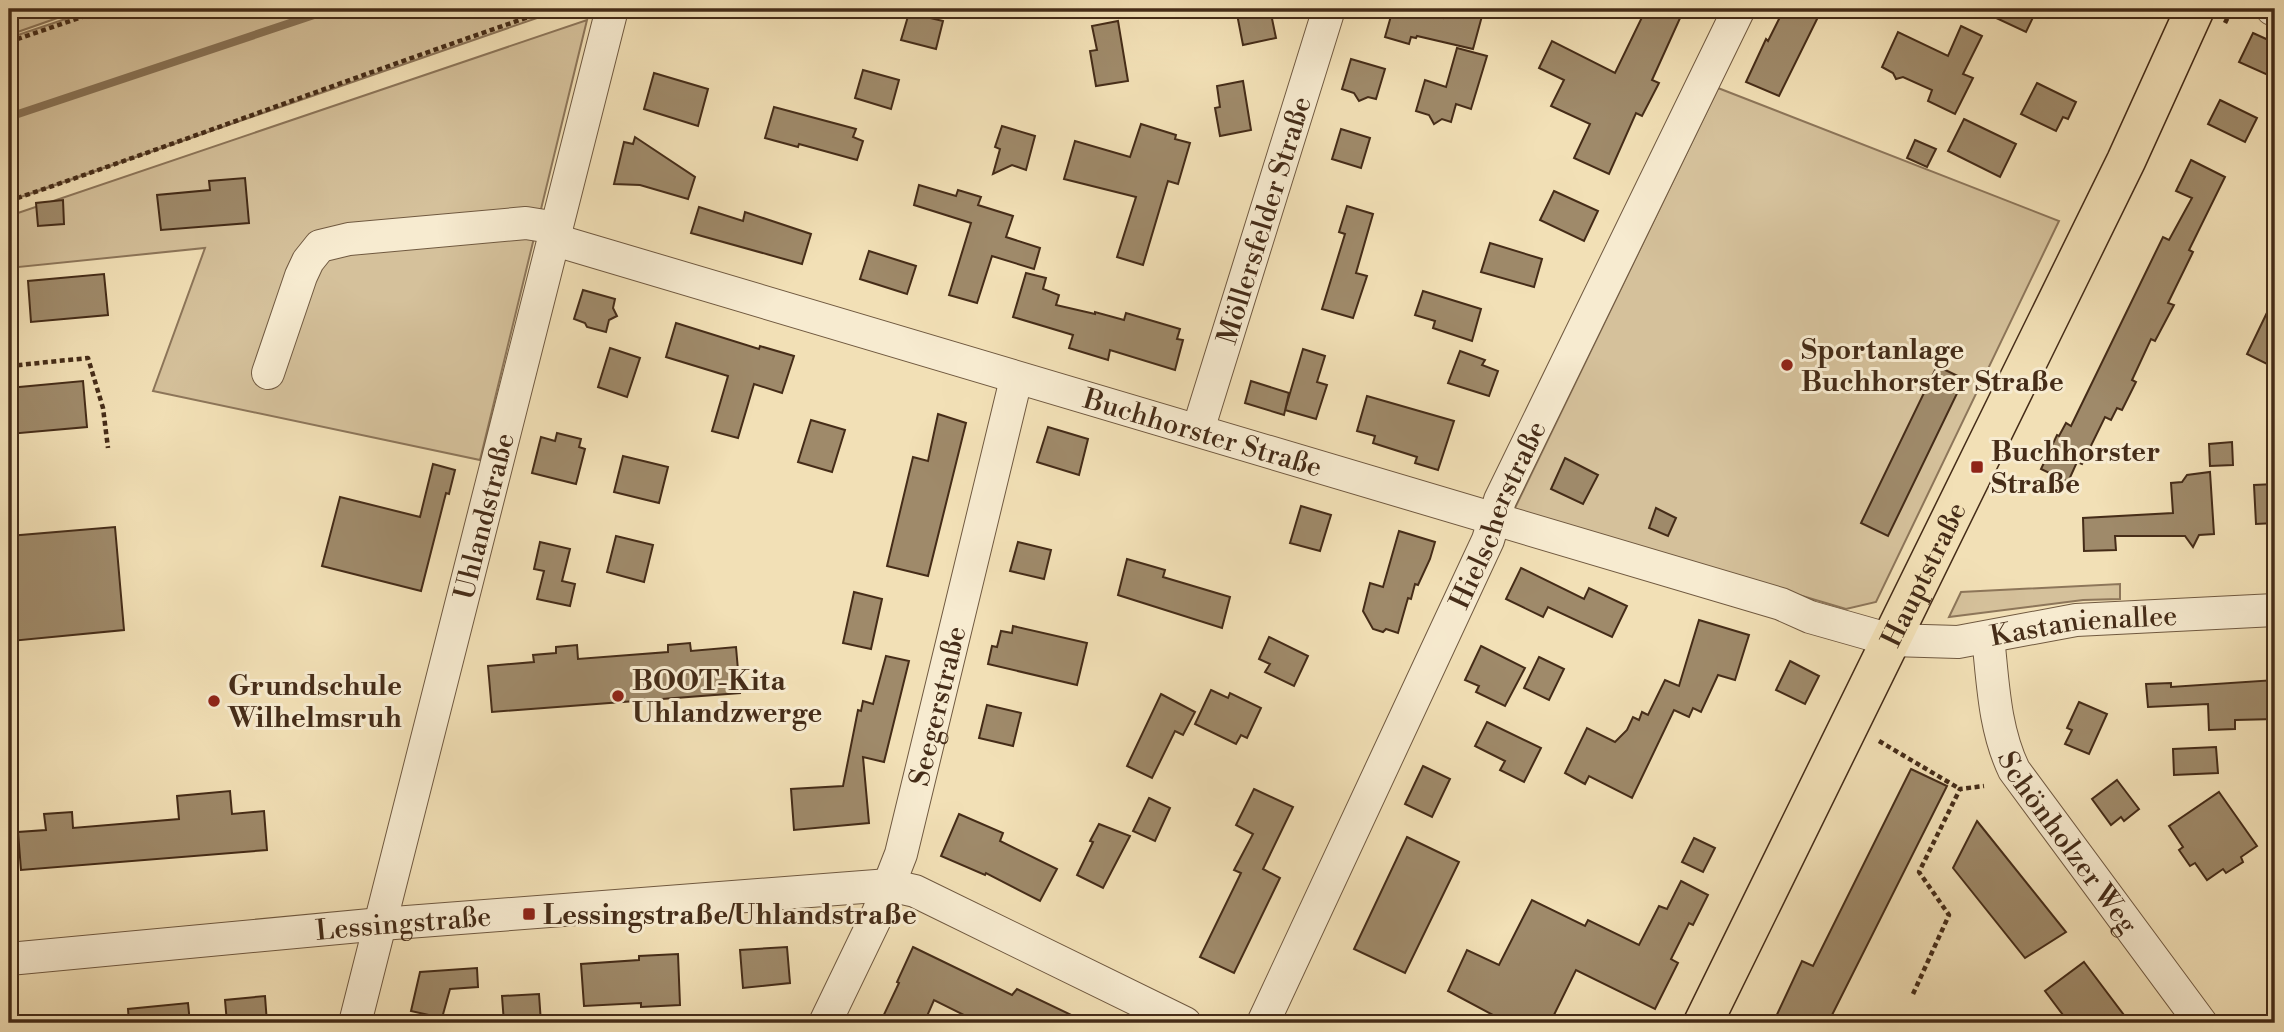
<svg xmlns="http://www.w3.org/2000/svg" width="2284" height="1032" font-family="'Libre Bodoni',serif">
	<style>
		.green { fill: #d5c19b; stroke: #8d765a; stroke-width: 2 }
		.lines { fill: none; stroke-linecap: round; stroke-linejoin: round }
		.stream { stroke: #897356; stroke-width: 8 }
		.building { fill: #9f8a6a; stroke: #452c18; stroke-width: 2 }
		.minor-casing { stroke: #705940; stroke-width: 34 }
		.major-casing { stroke: #452c18; stroke-width: 41 }
		.path { stroke: #452c18; stroke-width: 4.5; stroke-dasharray: 5 3.5; stroke-linecap: butt }
		.minor { stroke: #f7ebd0; stroke-width: 32 }
		.major { stroke: #f2e0b6; stroke-width: 38 }
		.poi-dot { fill: #8f2418; stroke: #f7ebd0; stroke-width: 2.5 }
		.labels { text-anchor: middle; stroke-width: 6; stroke-linejoin: round; paint-order: stroke }
		.street-label { font-size: 28px; fill: #452c18; stroke: #f7ebd0 }
		.poi-label { font-size: 28px; font-weight: bold; fill: #452c18; stroke: #f7ebd0; text-anchor: start }
	</style>
	<rect width="100%" height="100%" fill="#f2e0b6"/>
	<filter id="stains"><feTurbulence type="fractalNoise" baseFrequency=".00286" numOctaves="4"/><feColorMatrix values="0 0 0 0 .2 0 0 0 0 .09 0 0 0 0 .02 0 0 0 .5 -.17"/></filter>
	<radialGradient id="worn" r=".72"><stop offset=".6" stop-color="#630" stop-opacity="0"/><stop offset="1" stop-color="#630" stop-opacity=".3"/></radialGradient>
	<!-- green -->
	<g class="green">
		<polygon points="9,9 83,9 9,35"/>
		<polygon points="95,9 563,9 9,201 9,38"/>
		<polygon points="587,20 480,460 153,391 205,248 9,268 9,216"/>
		<polygon points="1718,88 2059,221 1876,602 1846,609 1514,510"/>
		<polygon points="2120,584 2120,599 2083,600 1949,617 1961,592"/>
	</g>
	<g class="lines">
		<!-- stream -->
		<polyline class="stream" points="9,117 332,9"/>
	</g>
	<!-- building -->
	<g class="building">
		<polygon points="1236,9 1270,9 1276,38 1243,45"/>
		<polygon points="1393,9 1413,9 1443,18 1444,14 1450,16 1452,9 1459,9 1482,16 1473,49 1417,36 1416,38 1411,37 1409,44 1385,37"/>
		<polygon points="1646,9 1666,9 1681,16 1652,80 1659,83 1642,116 1636,113 1609,174 1574,158 1590,124 1551,106 1564,80 1539,68 1552,41 1615,73"/>
		<polygon points="1784,9 1822,9 1779,96 1746,82 1766,39 1768,41"/>
		<polygon points="1977,9 2037,9 2026,32"/>
		<polygon points="909,13 943,21 936,49 901,40"/>
		<polygon points="1118,21 1128,81 1096,86 1090,51 1097,50 1092,26"/>
		<polygon points="1961,26 1982,36 1963,74 1973,78 1955,114 1928,101 1932,90 1903,77 1896,79 1893,73 1882,67 1898,32 1948,56"/>
		<polygon points="2253,33 2275,43 2275,60 2268,75 2239,62"/>
		<polygon points="1457,48 1487,56 1471,109 1456,104 1451,122 1442,119 1434,124 1429,115 1416,111 1425,80 1446,87"/>
		<polygon points="1351,59 1385,69 1376,99 1368,97 1359,101 1354,93 1342,89"/>
		<polygon points="863,70 899,80 891,109 855,98"/>
		<polygon points="654,73 708,89 698,126 644,109"/>
		<polygon points="1243,81 1251,130 1220,136 1215,108 1220,107 1217,86"/>
		<polygon points="2037,83 2076,102 2068,119 2063,117 2056,131 2021,114"/>
		<polygon points="2220,100 2257,118 2245,142 2208,124"/>
		<polygon points="774,107 856,129 853,137 863,141 857,160 799,144 798,147 765,138"/>
		<polygon points="1964,119 2016,144 2000,177 1948,151"/>
		<polygon points="1141,124 1176,135 1175,139 1190,143 1178,184 1168,181 1143,265 1117,257 1136,197 1064,179 1075,141 1130,157"/>
		<polygon points="1002,126 1035,136 1026,170 1012,165 993,174 1000,149 995,147"/>
		<polygon points="1341,129 1370,138 1361,168 1332,159"/>
		<polygon points="635,137 695,177 688,199 640,185 614,184 624,142 633,144"/>
		<polygon points="1915,140 1936,149 1927,167 1907,158"/>
		<polygon points="2191,160 2225,177 2189,250 2193,252 2168,303 2174,305 2155,341 2151,339 2132,380 2136,382 2122,410 2117,408 2111,420 2105,417 2082,464 2077,462 2068,482 2041,469 2057,435 2059,436 2066,423 2071,426 2163,237 2169,240 2192,198 2176,191"/>
		<polygon points="245,178 249,223 161,230 157,195 210,190 209,181"/>
		<polygon points="919,185 956,196 958,190 981,197 978,205 1013,216 1006,237 1040,248 1034,269 992,256 977,303 949,295 971,223 914,205"/>
		<polygon points="1554,191 1598,211 1584,241 1540,220"/>
		<polygon points="63,200 64,224 38,226 36,203"/>
		<polygon points="1347,206 1373,214 1356,273 1367,276 1353,318 1322,309 1345,234 1339,232"/>
		<polygon points="699,207 743,221 745,212 811,234 802,264 691,233"/>
		<polygon points="1490,243 1542,259 1534,287 1481,272"/>
		<polygon points="869,251 916,266 907,294 860,279"/>
		<polygon points="1026,273 1046,278 1043,289 1059,295 1056,305 1095,314 1095,312 1124,320 1126,313 1180,329 1177,339 1183,340 1175,370 1110,350 1108,360 1069,348 1073,335 1013,317"/>
		<polygon points="104,274 108,315 31,322 28,281"/>
		<polygon points="583,290 615,299 613,308 617,316 609,320 606,332 587,327 585,323 574,319"/>
		<polygon points="1423,291 1481,309 1472,341 1433,328 1435,321 1415,315"/>
		<polygon points="2275,296 2275,368 2247,354"/>
		<polygon points="676,323 759,349 760,346 794,356 782,393 754,384 738,438 712,431 728,376 666,357"/>
		<polygon points="610,348 640,358 627,397 598,387"/>
		<polygon points="1303,349 1325,356 1317,382 1327,385 1316,419 1285,410"/>
		<polygon points="1460,351 1485,360 1482,365 1498,371 1489,396 1448,383"/>
		<polygon points="1937,366 1964,379 1888,536 1861,523"/>
		<polygon points="83,381 87,427 9,434 9,388"/>
		<polygon points="1251,381 1289,393 1284,415 1245,403"/>
		<polygon points="1367,396 1454,421 1438,470 1415,463 1417,457 1373,443 1375,436 1357,431"/>
		<polygon points="938,414 966,423 928,576 887,566 913,457 928,461"/>
		<polygon points="811,420 845,430 832,472 798,462"/>
		<polygon points="1048,427 1088,439 1079,475 1037,462"/>
		<polygon points="557,433 581,439 579,447 585,449 576,484 532,473 541,437 555,441"/>
		<polygon points="2232,442 2233,465 2210,466 2209,444"/>
		<polygon points="623,456 668,467 659,503 614,492"/>
		<polygon points="1565,458 1598,475 1583,504 1551,489"/>
		<polygon points="433,464 455,470 449,494 446,493 421,591 322,566 340,497 420,517"/>
		<polygon points="2210,472 2214,534 2199,535 2193,547 2185,536 2115,536 2116,550 2084,551 2083,518 2173,513 2171,483 2182,482 2187,475"/>
		<polygon points="2275,484 2275,523 2256,524 2254,485"/>
		<polygon points="1301,506 1331,515 1320,551 1290,543"/>
		<polygon points="1656,508 1676,518 1668,536 1649,528"/>
		<polygon points="115,527 124,630 11,641 9,614 9,536"/>
		<polygon points="1399,531 1435,542 1430,559 1418,585 1415,584 1411,599 1408,598 1398,633 1386,629 1383,632 1373,629 1363,611 1370,583 1383,587"/>
		<polygon points="616,536 653,545 644,582 607,572"/>
		<polygon points="540,542 570,549 562,581 575,584 570,606 537,599 544,571 534,569"/>
		<polygon points="1018,542 1051,550 1044,579 1010,571"/>
		<polygon points="1127,559 1165,570 1163,577 1230,597 1222,628 1118,595"/>
		<polygon points="1521,568 1584,599 1589,588 1627,606 1612,637 1548,607 1543,617 1506,599"/>
		<polygon points="854,592 882,599 871,649 843,643"/>
		<polygon points="1699,620 1749,635 1735,680 1718,675 1701,712 1693,708 1689,717 1674,710 1632,798 1589,776 1585,784 1565,773 1587,728 1615,742 1627,730 1633,717 1639,720 1642,712 1648,715 1665,680 1679,686"/>
		<polygon points="1013,626 1087,643 1077,685 988,664 992,646 997,647 1001,631 1012,633"/>
		<polygon points="1269,637 1308,656 1294,686 1265,672 1270,664 1259,659"/>
		<polygon points="690,643 691,651 736,647 740,693 492,712 488,666 534,662 533,655 556,653 556,647 577,645 578,659 668,652 668,645"/>
		<polygon points="1481,646 1525,668 1505,706 1476,692 1479,686 1465,680"/>
		<polygon points="886,656 909,661 884,762 863,757 869,823 794,830 791,789 843,786 858,710 861,711 863,701 873,704"/>
		<polygon points="1539,657 1564,669 1549,700 1524,688"/>
		<polygon points="1790,661 1819,676 1805,704 1776,690"/>
		<polygon points="2275,680 2275,719 2235,720 2235,729 2209,730 2208,704 2148,707 2146,684 2171,683 2171,687"/>
		<polygon points="1211,690 1228,698 1230,693 1261,708 1247,738 1241,735 1236,744 1195,724"/>
		<polygon points="1161,694 1195,712 1183,735 1175,731 1152,778 1127,766"/>
		<polygon points="2079,702 2107,714 2089,754 2065,744 2072,730 2067,728"/>
		<polygon points="987,705 1021,713 1013,746 979,738"/>
		<polygon points="1487,722 1541,748 1524,782 1500,770 1505,761 1475,746"/>
		<polygon points="2216,747 2218,773 2174,775 2173,749"/>
		<polygon points="1423,766 1450,779 1432,817 1405,804"/>
		<polygon points="1911,769 1947,786 1828,1023 1773,1023 1802,961 1813,966"/>
		<polygon points="2117,780 2139,809 2124,821 2121,817 2111,825 2092,799"/>
		<polygon points="1254,789 1293,807 1263,869 1280,878 1234,973 1200,957 1241,873 1234,870 1253,834 1236,825"/>
		<polygon points="230,791 232,814 264,811 267,850 21,870 18,832 46,830 44,814 72,812 73,828 179,819 177,796"/>
		<polygon points="2219,792 2257,846 2241,857 2243,862 2226,873 2223,869 2207,880 2195,863 2190,866 2179,850 2183,847 2169,826"/>
		<polygon points="1149,798 1170,808 1155,841 1133,831"/>
		<polygon points="959,814 1003,833 1000,841 1057,869 1040,901 986,873 985,875 941,856"/>
		<polygon points="1977,821 2066,932 2025,958 1953,868"/>
		<polygon points="1099,824 1130,836 1103,888 1077,875 1093,842 1090,841"/>
		<polygon points="1407,837 1459,862 1405,973 1354,949"/>
		<polygon points="1694,838 1715,848 1703,872 1682,862"/>
		<polygon points="1681,881 1708,895 1693,925 1689,923 1671,959 1678,963 1655,1009 1576,970 1550,1023 1508,1023 1448,991 1467,950 1499,965 1532,900 1585,926 1588,920 1639,945 1659,906 1667,909"/>
		<polygon points="787,947 790,983 743,988 740,950"/>
		<polygon points="913,947 1012,995 1017,989 1088,1023 980,1023 934,1000 924,1023 880,1023 899,983 897,982"/>
		<polygon points="678,954 680,1005 641,1007 641,1003 584,1006 581,964 639,960 639,956"/>
		<polygon points="2084,962 2130,1023 2069,1023 2045,991"/>
		<polygon points="477,968 478,987 450,989 442,1018 411,1011 420,972"/>
		<polygon points="539,994 541,1023 504,1023 502,996"/>
		<polygon points="265,996 267,1023 227,1023 225,1000"/>
		<polygon points="188,1003 190,1023 129,1023 128,1009"/>
	</g>
	<g class="lines">
		<!-- minor casing -->
		<g class="minor-casing">
			<g id="minor">
				<polyline points="2272,9 2275,10"/>
				<path id="s1" d="M555,240l1226,364 29,13 81,23 67,2 118,-22 199,-10"/>
				<polyline points="268,373 301,276 308,261 320,246 349,239 526,223 557,228"/>
				<path id="s2" d="M1198,430l131,-421"/>
				<path id="s3" d="M1988,637c5,45 6,91 26,133l187,253"/>
				<path id="s4" d="M9,959l372,-35 508,-39 26,6 270,132"/>
				<path id="s5" d="M355,1023l257,-1014"/>
				<path id="s6" d="M825,1023l53,-110 23,-59 115,-475"/>
				<path id="s7" d="M1263,1023l225,-483 12,-40 239,-491"/>
			</g>
		</g>
		<!-- major casing -->
		<g class="major-casing">
			<g id="major">
				<path id="s8" d="M1703,1023l423,-862 69,-152"/>
			</g>
		</g>
		<!-- path -->
		<g class="path">
			<polyline points="2225,23 2232,9"/>
			<polyline points="9,42 105,9"/>
			<path d="M9,201c181,-62 361,-130 543,-192"/>
			<polyline points="9,366 88,358 103,408 108,448"/>
			<polyline points="1879,741 1960,789"/>
			<polyline points="1913,994 1949,915 1919,872 1960,789 1984,786"/>
		</g>
		<!-- minor -->
		<use href="#minor" class="minor"/>
		<!-- major -->
		<use href="#major" class="major"/>
	</g>
	<!-- markers -->
	<g class="poi-dot">
		<circle cx="1787" cy="365" r="7"/>
		<rect x="1970" y="460" width="14" height="14" rx="3.5"/>
		<circle cx="618" cy="696" r="7"/>
		<circle cx="214" cy="701" r="7"/>
		<rect x="522" y="907" width="14" height="14" rx="3.5"/>
	</g>
	<g class="labels">
		<!-- street labels -->
		<g class="street-label">
			<text dy="10" stroke="none"><textPath href="#s2" startOffset="220">Möllersfelder Straße</textPath></text>
			<text dy="10" stroke="none"><textPath href="#s1" startOffset="676">Buchhorster Straße</textPath></text>
			<text dy="10" stroke="none"><textPath href="#s7" startOffset="560">Hielscherstraße</textPath></text>
			<text dy="10" stroke="none"><textPath href="#s5" startOffset="523">Uhlandstraße</textPath></text>
			<text dy="10" stroke="none"><textPath href="#s8" startOffset="500">Hauptstraße</textPath></text>
			<text dy="10" stroke="none"><textPath href="#s1" startOffset="1589">Kastanienallee</textPath></text>
			<text dy="10" stroke="none"><textPath href="#s6" startOffset="338">Seegerstraße</textPath></text>
			<text dy="10" stroke="none"><textPath href="#s3" startOffset="226">Schönholzer Weg</textPath></text>
			<text dy="10" stroke="none"><textPath href="#s4" startOffset="396">Lessingstraße</textPath></text>
		</g>
		<!-- poi labels -->
		<g class="poi-label">
			<text x="1801" y="359">Sportanlage<tspan x="1801" dy="32">Buchhorster Straße</tspan></text>
			<text x="1991" y="461">Buchhorster<tspan x="1991" dy="32">Straße</tspan></text>
			<text x="632" y="690">BOOT-Kita<tspan x="632" dy="32">Uhlandzwerge</tspan></text>
			<text x="228" y="695">Grundschule<tspan x="228" dy="32">Wilhelmsruh</tspan></text>
			<text x="543" y="924">Lessingstraße/Uhlandstraße</text>
		</g>
	</g>
	<!-- margin -->
	<rect width="2284" height="1032" fill="none" stroke="#f2e0b6" stroke-width="35"/>
	<rect x="10" y="10" width="2263" height="1011" fill="none" stroke="#452c18" stroke-width="3.5"/>
	<rect x="18" y="18" width="2249" height="997" fill="none" stroke="#452c18" stroke-width="2"/>
	<rect width="100%" height="100%" filter="url(#stains)"/>
	<rect width="100%" height="100%" fill="url(#worn)"/>
</svg>
